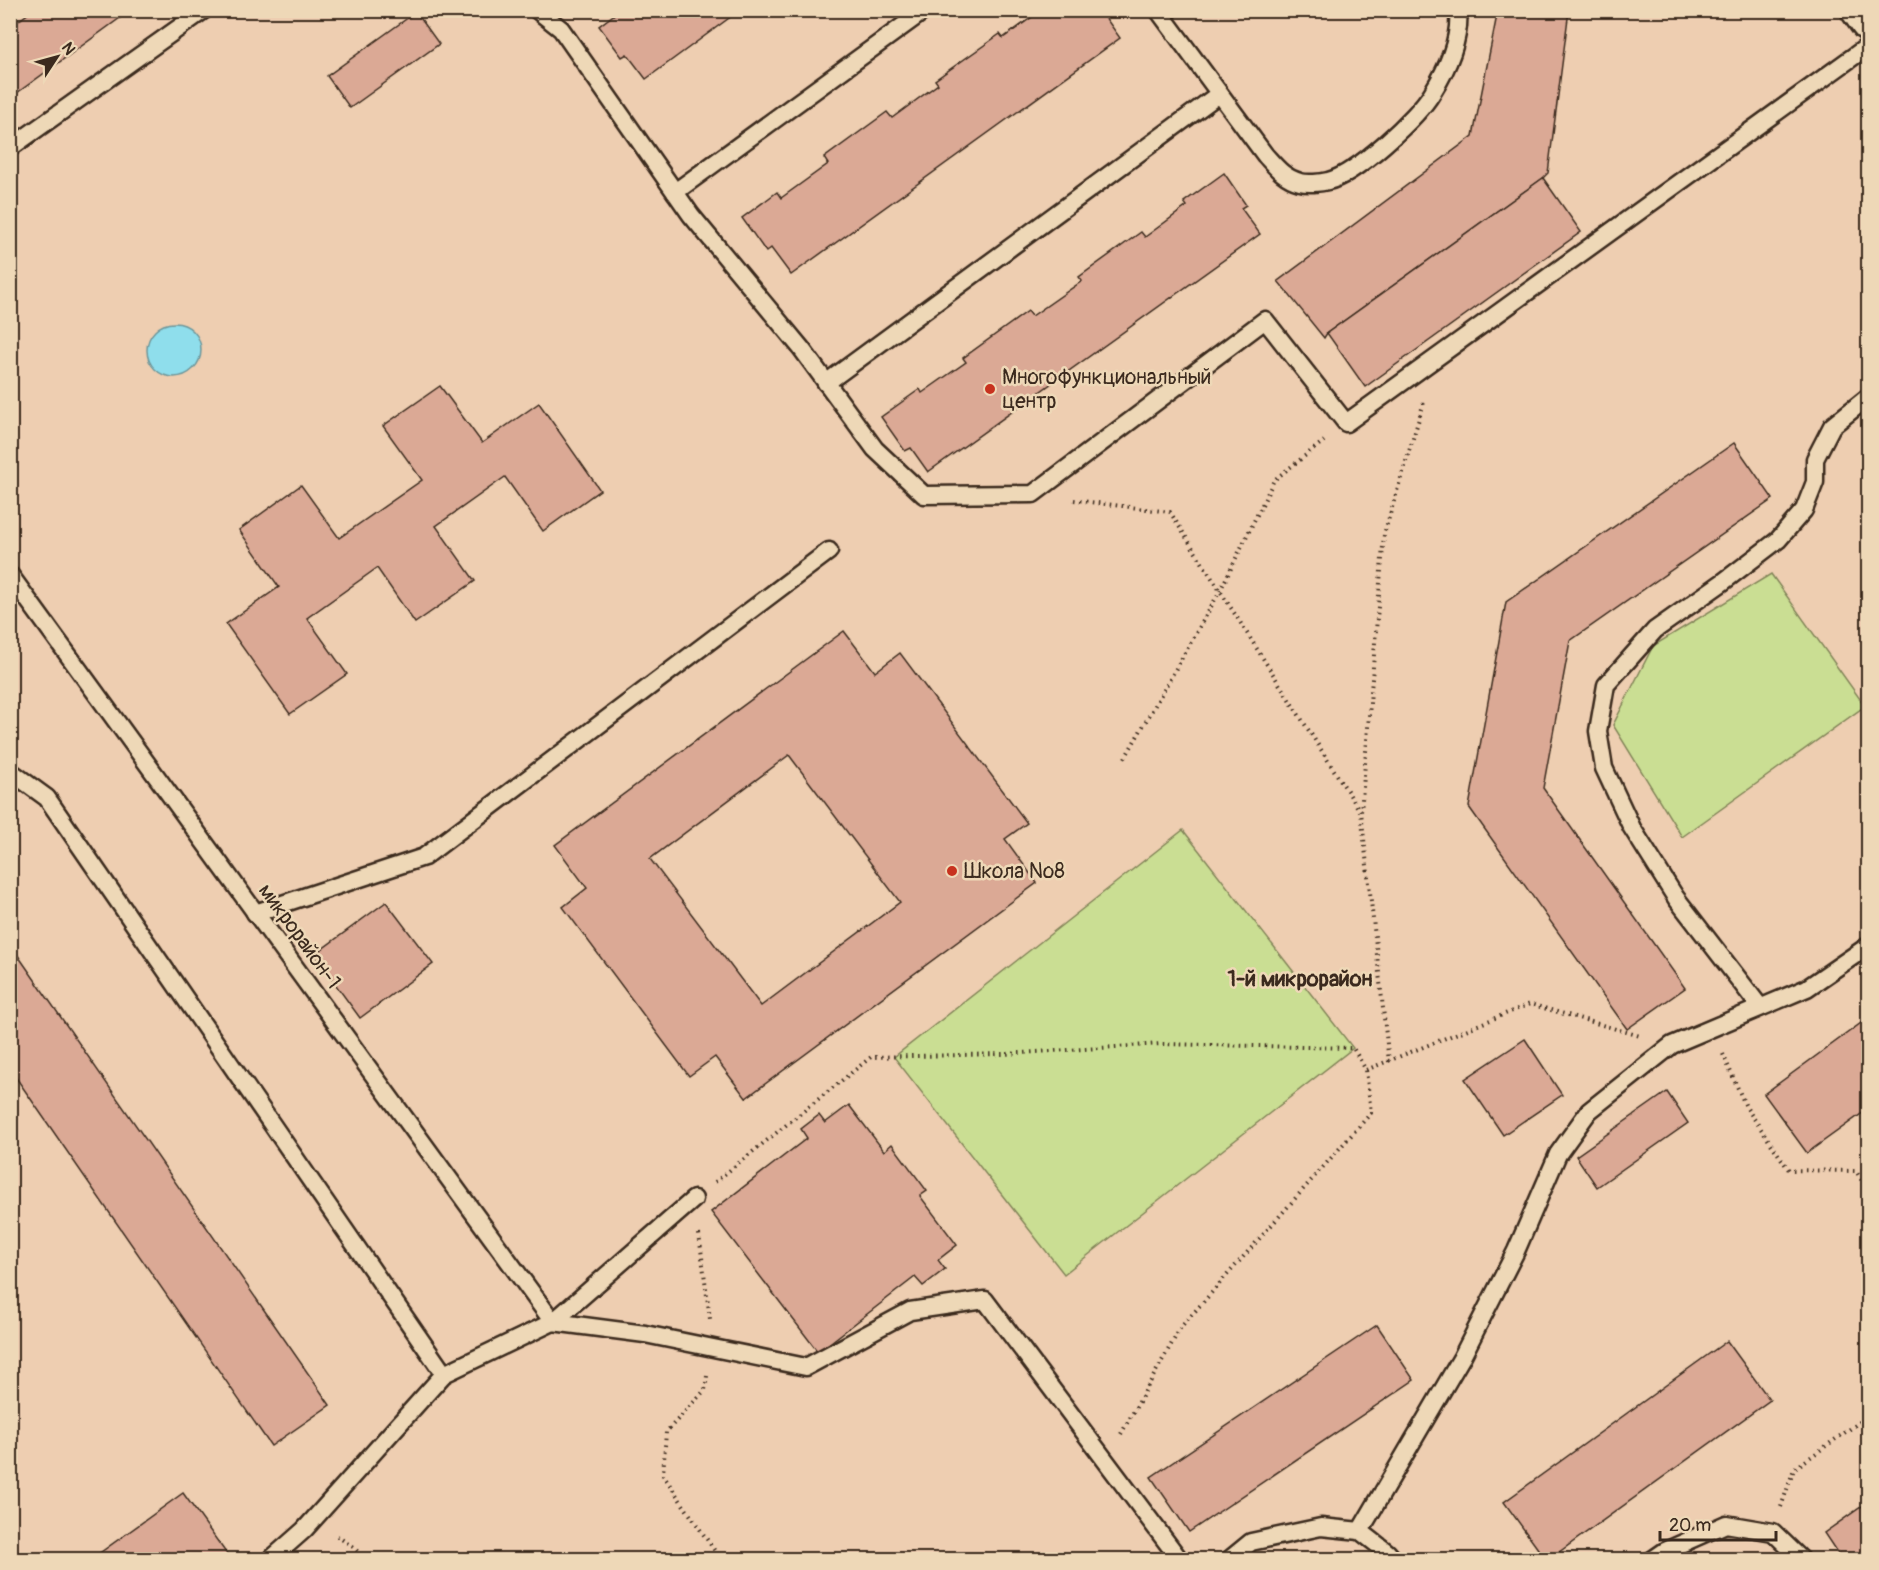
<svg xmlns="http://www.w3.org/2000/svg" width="1879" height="1570" font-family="Pangolin,sans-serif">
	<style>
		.green { fill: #cade93; stroke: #828458; stroke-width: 1.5 }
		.water { fill: #8fdeec; stroke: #6d969a; stroke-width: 1.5 }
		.building { fill: #dba995; stroke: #3b2a1e; stroke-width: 1.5; fill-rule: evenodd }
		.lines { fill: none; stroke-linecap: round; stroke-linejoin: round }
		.lane-casing { stroke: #3b2a1e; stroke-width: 21 }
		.street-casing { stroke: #3b2a1e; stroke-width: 38 }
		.path { stroke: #3b2a1e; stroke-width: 4; stroke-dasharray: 1.5 4.5; stroke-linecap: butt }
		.lane { stroke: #eed8b7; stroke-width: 16 }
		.street { stroke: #eed8b7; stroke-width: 33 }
		.poi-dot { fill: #c8321e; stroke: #eed8b7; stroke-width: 2 }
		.labels { text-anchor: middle; stroke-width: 5; stroke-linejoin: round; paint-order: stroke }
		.poi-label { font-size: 21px; fill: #3b2a1e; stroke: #eed8b7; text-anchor: start }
		.street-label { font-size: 21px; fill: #3b2a1e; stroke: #eed8b7 }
		.neighbourhood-label { font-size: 22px; font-weight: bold; fill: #3b2a1e; stroke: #eed8b7 }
	</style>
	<rect width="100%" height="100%" fill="#eeceb1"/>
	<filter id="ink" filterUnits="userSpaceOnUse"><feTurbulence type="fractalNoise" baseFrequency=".0167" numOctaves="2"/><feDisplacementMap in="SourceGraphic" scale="12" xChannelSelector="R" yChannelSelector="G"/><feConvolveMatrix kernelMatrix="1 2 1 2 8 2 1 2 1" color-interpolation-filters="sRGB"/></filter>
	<g filter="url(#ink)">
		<!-- green -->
		<g class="green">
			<polygon points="1771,574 1865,706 1682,837 1613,725 1653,646"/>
			<polygon points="1183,830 1353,1048 1064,1274 894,1057"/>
		</g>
		<!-- water -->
		<circle class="water" cx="174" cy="350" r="27"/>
		<!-- building -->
		<g class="building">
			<polygon points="33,10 131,10 10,98 10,27"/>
			<polygon points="620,10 740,10 646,79 627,54 622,57 599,26"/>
			<polygon points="1042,10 1100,10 1120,38 791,275 771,248 766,252 742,218 777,192 781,198 828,164 824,158 887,112 892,118 938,84 935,80 1000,34 1003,38"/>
			<polygon points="1498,10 1569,10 1548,173 1543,178 1327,333 1324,338 1278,281 1473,136"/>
			<polygon points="416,12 439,44 350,108 327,76"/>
			<polygon points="1224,173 1246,205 1241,208 1260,234 928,472 911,448 905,451 881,417 920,389 922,393 966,362 963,358 1028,311 1032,316 1082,281 1079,277 1141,232 1145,237 1187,206 1184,202"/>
			<polygon points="1543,178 1581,232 1365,387 1327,333"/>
			<polygon points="440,386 482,443 539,403 600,490 543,531 505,477 436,526 475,581 415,623 377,568 307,618 347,674 290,714 226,624 279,587 239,530 301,485 339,538 422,480 383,426"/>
			<polygon points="1734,443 1773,499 1570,641 1543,788 1685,988 1627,1029 1469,807 1506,602"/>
			<path d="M844,631l31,41 25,-19 127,170 -22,16 32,44 -291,215 -31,-41 -26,19 -126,-169 24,-19 -32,-43zM789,755l111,147 -139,104 -111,-147z"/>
			<polygon points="386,902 433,964 360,1018 314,955"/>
			<polygon points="10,944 330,1405 271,1446 10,1069"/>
			<polygon points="1868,1018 1868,1109 1807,1153 1764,1094"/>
			<polygon points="1525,1039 1562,1095 1503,1135 1465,1079"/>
			<polygon points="1667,1092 1688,1123 1597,1187 1576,1156"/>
			<polygon points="849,1105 884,1151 892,1144 927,1191 920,1196 957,1245 938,1260 945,1269 923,1286 915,1277 818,1352 711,1212 807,1138 801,1129 819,1115 825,1123"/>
			<polygon points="1377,1325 1414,1380 1189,1532 1151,1477"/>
			<polygon points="1727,1341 1770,1400 1548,1560 1546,1560 1504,1502"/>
			<polygon points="183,1493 229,1557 227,1560 90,1560"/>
			<polygon points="1868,1502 1868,1560 1842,1560 1824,1533"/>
		</g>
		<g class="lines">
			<!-- lane casing -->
			<g class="lane-casing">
				<g id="lane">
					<polyline points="537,10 561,29 691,215 801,348 875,449 924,495 1033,494 1265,320 1346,423 1868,46"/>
					<path d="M1158,10l107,145c11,12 19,23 35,27 7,2 21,1 28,-1 27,-6 90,-64 104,-88 15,-24 29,-54 26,-83"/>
					<polyline points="10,148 204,10"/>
					<polyline points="675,192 925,10"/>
					<polyline points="826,383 1219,94"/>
					<polyline points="10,575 553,1322 694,1199"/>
					<polyline points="10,771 47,798 444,1374 304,1530 270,1560"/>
					<polyline points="255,913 424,857 829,551"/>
					<polyline points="1760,1007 1676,898 1632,828 1604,768 1598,731 1606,685 1655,630 1723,582 1778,540 1804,510 1815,482 1815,459 1832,426 1868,397"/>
					<polyline points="444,1374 553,1322 645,1334 806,1367 910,1311 985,1300 1180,1560"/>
					<polyline points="1360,1531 1462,1357 1516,1251 1558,1154 1589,1111 1672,1045 1807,988 1868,946"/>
					<polyline points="1229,1560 1251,1542 1321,1527 1360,1531 1387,1552 1394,1560"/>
					<polyline points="1652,1560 1665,1551 1726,1524 1773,1532 1802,1560"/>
				</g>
			</g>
			<!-- street casing -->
			<g class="street-casing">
				<polyline id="street" points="1858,10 1868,24"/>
			</g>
			<!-- path -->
			<g class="path">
				<polyline points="1074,500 1170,512 1360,811"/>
				<polyline points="1125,758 1220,591 1274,480 1324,441"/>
				<polyline points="1723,1054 1746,1107 1789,1170 1856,1171 1868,1191"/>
				<polyline points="1389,1062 1361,812 1384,534 1424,402"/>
				<polyline points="715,1182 871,1057 1005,1054 1162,1044 1353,1048 1366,1070 1530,1004 1640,1036"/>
				<polyline points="699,1234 710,1319"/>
				<polyline points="707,1376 705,1390 666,1432 663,1475 721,1560"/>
				<polyline points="1121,1434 1181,1327 1371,1113 1366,1070"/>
				<polyline points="1781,1507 1794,1469 1868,1416"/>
				<polyline points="337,1536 353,1547 367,1560"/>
			</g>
			<!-- lane -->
			<use href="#lane" class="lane"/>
			<!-- street -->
			<use href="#street" class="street"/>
		</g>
	</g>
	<!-- markers -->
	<g class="poi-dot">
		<circle cx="990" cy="389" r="6"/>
		<circle cx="952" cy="871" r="6"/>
	</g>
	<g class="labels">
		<!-- poi labels -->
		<g class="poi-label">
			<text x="1002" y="384">Многофункциональный<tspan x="1002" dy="24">центр</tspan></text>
			<text x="964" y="878">Школа №8</text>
		</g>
		<!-- street labels -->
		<g class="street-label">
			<text transform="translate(300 936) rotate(54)" y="7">микрорайон-1</text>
		</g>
		<!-- neighbourhood labels -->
		<g class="neighbourhood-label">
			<text x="1300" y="986">1-й микрорайон</text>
		</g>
	</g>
	<!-- margin -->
	<rect width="1879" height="1570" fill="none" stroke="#eed8b7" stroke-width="36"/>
	<rect x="18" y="18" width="1843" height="1534" fill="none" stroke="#3b2a1e" stroke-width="2" filter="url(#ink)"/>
	<!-- north arrow -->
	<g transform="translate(57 57) rotate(54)" stroke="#eed8b7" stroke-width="4.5" paint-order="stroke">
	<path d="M0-4.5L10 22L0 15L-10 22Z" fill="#3b2a1e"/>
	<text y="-9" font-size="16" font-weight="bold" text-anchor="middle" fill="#3b2a1e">N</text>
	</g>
	<!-- scale -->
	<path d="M1660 1531v9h116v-9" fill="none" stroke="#3b2a1e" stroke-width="3"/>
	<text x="1669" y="1531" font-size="18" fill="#3b2a1e" stroke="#eed8b7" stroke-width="4.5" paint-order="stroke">20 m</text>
</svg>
